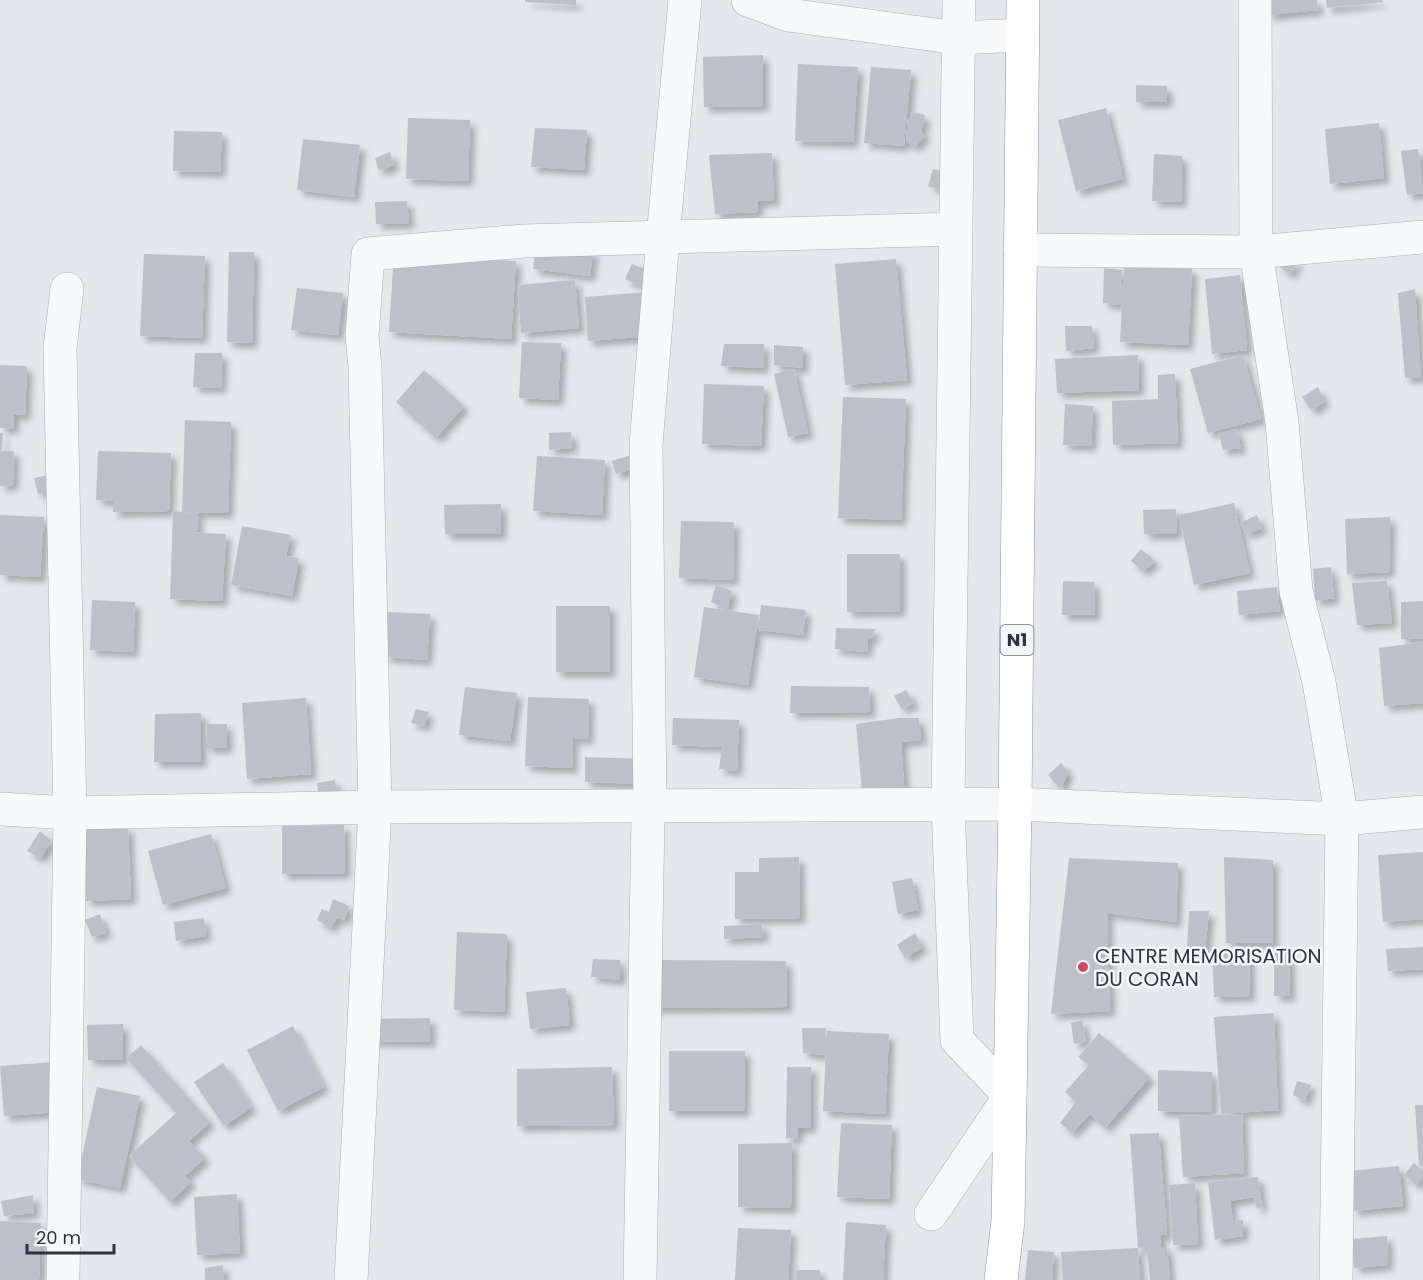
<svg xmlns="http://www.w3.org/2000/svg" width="1423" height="1280" font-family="Poppins,sans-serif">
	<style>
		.building { fill: #bbc0ca; filter: url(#shadow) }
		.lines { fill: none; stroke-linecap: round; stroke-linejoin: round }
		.minor-casing { stroke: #a9aeb7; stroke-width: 34 }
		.highway-casing { stroke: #8b94a3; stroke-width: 34 }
		.minor { stroke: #f7f8fa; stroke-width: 33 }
		.highway { stroke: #fff; stroke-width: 33 }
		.poi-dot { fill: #d1495b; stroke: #f4f6f9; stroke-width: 2 }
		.labels { text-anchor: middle; stroke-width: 5; stroke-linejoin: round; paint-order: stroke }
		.shield { fill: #f4f6f9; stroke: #676e7b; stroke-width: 1.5 }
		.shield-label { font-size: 18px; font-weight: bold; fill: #2b3445 }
		.poi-label { font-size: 20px; fill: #2b3445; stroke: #f4f6f9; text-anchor: start }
	</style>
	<defs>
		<filter id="shadow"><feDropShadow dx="5.5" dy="5.5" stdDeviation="3" flood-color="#0004"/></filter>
	</defs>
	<rect width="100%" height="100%" fill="#e4e7ec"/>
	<!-- building -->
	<g class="building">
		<polygon points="525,0 576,0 576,5 525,2"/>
		<polygon points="1267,0 1317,0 1318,10 1268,15"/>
		<polygon points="1326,0 1382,0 1383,2 1327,8"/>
		<polygon points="763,55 763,106 704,107 703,57"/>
		<polygon points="798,64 858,67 853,142 795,141"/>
		<polygon points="871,67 911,70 904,146 864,143"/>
		<polygon points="1136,85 1167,86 1167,102 1136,102"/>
		<polygon points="1106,108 1123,179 1076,191 1058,120"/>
		<polygon points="912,112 925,115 921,132 925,135 915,147 906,141 908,119 910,121"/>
		<polygon points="408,118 470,120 468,181 406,179"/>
		<polygon points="1379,123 1384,178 1330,184 1325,129"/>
		<polygon points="535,128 587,130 584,170 531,167"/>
		<polygon points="174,131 222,132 220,172 173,171"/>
		<polygon points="303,139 360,145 354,197 297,190"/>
		<polygon points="1418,149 1423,193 1407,195 1401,151"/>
		<polygon points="390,152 394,165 379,171 375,158"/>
		<polygon points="772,153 774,201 758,201 757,212 715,214 709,155"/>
		<polygon points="1154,154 1182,156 1181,202 1152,201"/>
		<polygon points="933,169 947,173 942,191 928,186"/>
		<polygon points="407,201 409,223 376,224 375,202"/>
		<polygon points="536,245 593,251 590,276 533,269"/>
		<polygon points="229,252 254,252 252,343 227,342"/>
		<polygon points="144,254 205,256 202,338 140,336"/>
		<polygon points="394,254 516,261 511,339 389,332"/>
		<polygon points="896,259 907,380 845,385 835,264"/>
		<polygon points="1299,260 1290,274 1276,265"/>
		<polygon points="632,264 648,270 641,286 625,279"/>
		<polygon points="1124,266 1192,269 1188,345 1120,342"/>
		<polygon points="1104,268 1122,270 1121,305 1103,303"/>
		<polygon points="1240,275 1247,350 1212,354 1205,279"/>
		<polygon points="575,280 579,328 521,333 517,285"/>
		<polygon points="297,288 343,293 338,335 291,330"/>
		<polygon points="1415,289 1421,378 1405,378 1398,293"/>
		<polygon points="647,292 651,336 588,341 585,297"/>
		<polygon points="1065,326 1092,326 1094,348 1066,351"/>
		<polygon points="522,342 561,343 558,400 519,398"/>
		<polygon points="724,344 764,344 763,368 721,366"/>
		<polygon points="774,345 803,347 803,368 774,365"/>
		<polygon points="195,353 222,353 221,388 193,387"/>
		<polygon points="1138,355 1139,390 1057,393 1055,359"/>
		<polygon points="1243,355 1261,419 1208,433 1190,369"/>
		<polygon points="0,365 27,366 25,415 14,414 13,429 0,428"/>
		<polygon points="794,369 808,433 788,437 774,374"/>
		<polygon points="424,370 464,406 436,438 396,402"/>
		<polygon points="1175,374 1178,443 1113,445 1112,401 1158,399 1158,375"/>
		<polygon points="704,384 764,386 761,446 702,444"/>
		<polygon points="1318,387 1324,402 1311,410 1302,397"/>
		<polygon points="843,397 906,399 901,520 838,518"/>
		<polygon points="1065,404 1093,406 1091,446 1063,445"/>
		<polygon points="185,420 231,422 228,513 185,512 198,514 197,531 177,532 226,534 222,601 170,599 173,511 182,512"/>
		<polygon points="1236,429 1241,448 1223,450 1219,434"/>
		<polygon points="571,432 572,448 549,450 549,433"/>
		<polygon points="0,433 3,433 2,451 14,451 13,485 0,486"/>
		<polygon points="98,451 171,453 169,511 113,512 114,501 96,500"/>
		<polygon points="631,455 635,468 616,474 612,461"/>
		<polygon points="537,456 605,460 602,515 533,511"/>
		<polygon points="54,474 59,487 38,494 34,478"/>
		<polygon points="1234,503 1250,573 1194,585 1179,515"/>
		<polygon points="501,504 501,534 445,534 444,505"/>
		<polygon points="1176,509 1177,534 1144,534 1143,510"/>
		<polygon points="0,515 44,517 40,577 0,575"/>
		<polygon points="1257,515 1262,528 1247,534 1240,523"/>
		<polygon points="1390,517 1389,572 1347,574 1345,519"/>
		<polygon points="681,521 734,522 733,580 679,578"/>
		<polygon points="242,526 291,535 286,556 299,558 292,596 231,585"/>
		<polygon points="1141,549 1155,561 1143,571 1131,561"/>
		<polygon points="847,554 900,554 900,611 847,612"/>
		<polygon points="1331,567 1334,598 1315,601 1313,569"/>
		<polygon points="1063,581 1094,582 1095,615 1062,615"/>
		<polygon points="1387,581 1392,623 1357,625 1352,583"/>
		<polygon points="716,585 732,591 727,609 711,602"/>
		<polygon points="1277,587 1280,611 1239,615 1237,591"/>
		<polygon points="92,600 135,602 133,652 90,650"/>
		<polygon points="1423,601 1423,639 1401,639 1401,602"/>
		<polygon points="761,605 806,610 803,635 758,630"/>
		<rect x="556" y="606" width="54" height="66"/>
		<polygon points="704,607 759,615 748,685 694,677"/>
		<polygon points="388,612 430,614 427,660 385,657"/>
		<polygon points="836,628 875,629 872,638 868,637 867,652 835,649"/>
		<polygon points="1423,642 1423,703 1384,706 1379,648"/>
		<polygon points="791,686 869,687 870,712 790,713"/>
		<polygon points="465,687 517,693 510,741 459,735"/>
		<polygon points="906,690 914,703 902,709 894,696"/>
		<polygon points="528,697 589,699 588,739 573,738 572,768 525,766"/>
		<polygon points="306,698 311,774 247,779 242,703"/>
		<polygon points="416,709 429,712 424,726 411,723"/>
		<polygon points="201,713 201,762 154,762 155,714"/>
		<polygon points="673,718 739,720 737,771 719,769 722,747 672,745"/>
		<polygon points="899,718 919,718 921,740 901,742 905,798 863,803 856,724"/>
		<polygon points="207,724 227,724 227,748 206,748"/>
		<polygon points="585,757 645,759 644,784 585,782"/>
		<polygon points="1061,763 1068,771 1061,790 1048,775"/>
		<polygon points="335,780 337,795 319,797 317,783"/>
		<polygon points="344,825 345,873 282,874 282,826"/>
		<polygon points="128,827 131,899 86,901 83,829"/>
		<polygon points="40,831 52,841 40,858 27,851"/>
		<polygon points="211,834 226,888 163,905 148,851"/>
		<polygon points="1423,852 1423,919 1383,922 1378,855"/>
		<polygon points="799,857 800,918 735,919 735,872 759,872 759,858"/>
		<polygon points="1224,857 1273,860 1273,943 1226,943"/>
		<polygon points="1069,858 1178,863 1176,922 1107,913 1110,1011 1051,1014"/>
		<polygon points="912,878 918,910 898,914 892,882"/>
		<polygon points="333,899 349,906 344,920 337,917 331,928 317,920 322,909 329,912"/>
		<polygon points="1189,911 1209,911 1205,950 1187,949"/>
		<polygon points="100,914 106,933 92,937 85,920"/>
		<polygon points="204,918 206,936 176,941 174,922"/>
		<polygon points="762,924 763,937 724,939 724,926"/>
		<polygon points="457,932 507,934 504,1012 454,1010"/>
		<polygon points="915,933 922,947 905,958 897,945"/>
		<polygon points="1423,947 1423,969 1388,971 1386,949"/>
		<polygon points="1274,949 1289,950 1290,996 1274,996"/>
		<polygon points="1212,951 1249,951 1250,996 1214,997"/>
		<polygon points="593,959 620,960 620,980 591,977"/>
		<polygon points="651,960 786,961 787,1007 654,1008"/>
		<polygon points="566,988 570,1025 530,1029 526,992"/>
		<polygon points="1274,1013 1278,1110 1221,1114 1214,1017"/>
		<polygon points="430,1018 430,1042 368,1041 370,1019"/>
		<polygon points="1082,1020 1086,1041 1074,1044 1071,1023"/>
		<polygon points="123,1024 123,1060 88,1060 87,1025"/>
		<polygon points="293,1026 324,1087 278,1111 247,1050"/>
		<polygon points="802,1028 826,1028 825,1055 803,1053"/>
		<polygon points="827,1031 889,1034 885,1114 823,1111"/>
		<polygon points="1099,1033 1150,1077 1105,1128 1090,1114 1072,1133 1060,1123 1076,1102 1065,1092 1089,1065 1078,1057"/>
		<polygon points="141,1045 210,1122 189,1141 205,1158 185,1176 191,1182 170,1202 129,1156 176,1113 126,1058"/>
		<polygon points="669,1051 745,1051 744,1111 669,1111"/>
		<polygon points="55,1062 58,1112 4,1116 0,1066"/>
		<polygon points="223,1063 252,1107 224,1126 194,1082"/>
		<polygon points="612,1067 614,1125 517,1126 517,1069"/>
		<polygon points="787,1067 811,1067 811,1127 798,1128 797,1139 786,1138"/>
		<polygon points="1158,1070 1212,1072 1212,1112 1158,1111"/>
		<polygon points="1297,1081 1311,1085 1305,1101 1293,1095"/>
		<polygon points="97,1087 140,1096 120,1188 77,1179"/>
		<polygon points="1415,1105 1423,1105 1423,1166 1419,1166"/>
		<polygon points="1242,1114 1244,1173 1183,1177 1179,1116"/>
		<polygon points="841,1123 892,1125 889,1199 837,1197"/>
		<polygon points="1159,1133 1167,1234 1161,1235 1160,1247 1167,1247 1170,1280 1150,1280 1147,1247 1138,1248 1130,1134"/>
		<polygon points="792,1143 791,1208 738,1207 738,1144"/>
		<polygon points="1414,1163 1423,1171 1423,1177 1416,1185 1404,1175"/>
		<polygon points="1399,1166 1403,1206 1353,1211 1349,1171"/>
		<polygon points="1258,1177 1262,1207 1257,1209 1254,1197 1230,1201 1233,1221 1243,1220 1243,1236 1215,1240 1208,1182"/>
		<polygon points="1195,1183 1198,1244 1173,1245 1169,1185"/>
		<polygon points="237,1194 240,1253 197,1255 194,1197"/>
		<polygon points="33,1195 34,1213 4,1216 1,1201"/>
		<polygon points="0,1221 41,1223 39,1280 0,1280"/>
		<polygon points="846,1222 886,1225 883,1280 843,1280"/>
		<polygon points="738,1228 791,1230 788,1280 735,1280"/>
		<polygon points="1387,1236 1388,1265 1354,1268 1352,1239"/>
		<polygon points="1138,1248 1140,1280 1063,1280 1061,1252"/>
		<polygon points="1028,1250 1054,1252 1052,1280 1025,1280"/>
		<polygon points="223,1265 224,1280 205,1280 205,1268"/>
		<rect x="796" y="1270" width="24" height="10"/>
	</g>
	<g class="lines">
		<!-- minor casing -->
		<g class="minor-casing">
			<g id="minor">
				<polyline points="748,0 788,15 958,38 1022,35"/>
				<polyline points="1255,0 1256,252 1282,422 1296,591 1319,682 1342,819 1336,1280"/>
				<polyline points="1020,250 1256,252 1423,237"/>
				<polyline points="0,809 70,813 375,807 1015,804 1342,819 1423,812"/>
				<polyline points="931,1214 1010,1096 957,1040 948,804 959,0"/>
				<polyline points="63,1280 70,813 60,348 67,289"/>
				<polyline points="351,1280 375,807 365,367 362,336 368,254 524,241 956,229"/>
				<polyline points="640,1280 648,816 650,806 646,445 663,237 685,0"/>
			</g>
		</g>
		<!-- highway casing -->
		<g class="highway-casing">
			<polyline id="highway" points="1001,1280 1008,1221 1015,804 1023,0"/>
		</g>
		<!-- minor -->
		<use href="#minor" class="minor"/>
		<!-- highway -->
		<use href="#highway" class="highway"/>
	</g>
	<!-- markers -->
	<circle class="poi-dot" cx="1083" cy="967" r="6"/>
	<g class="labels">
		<!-- shield labels -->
		<rect class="shield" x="1000.5" y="625" width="33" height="30" rx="4.5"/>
		<g class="shield-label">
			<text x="1017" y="646">N1</text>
		</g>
		<!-- poi labels -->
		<g class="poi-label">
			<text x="1095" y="963">CENTRE MEMORISATION<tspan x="1095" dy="23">DU CORAN</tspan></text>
		</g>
	</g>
	<!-- scale -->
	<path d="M27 1244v9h87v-9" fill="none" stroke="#2b3445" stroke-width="3"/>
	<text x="36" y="1244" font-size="18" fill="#2b3445" stroke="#f4f6f9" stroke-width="4.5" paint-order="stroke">20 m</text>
</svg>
